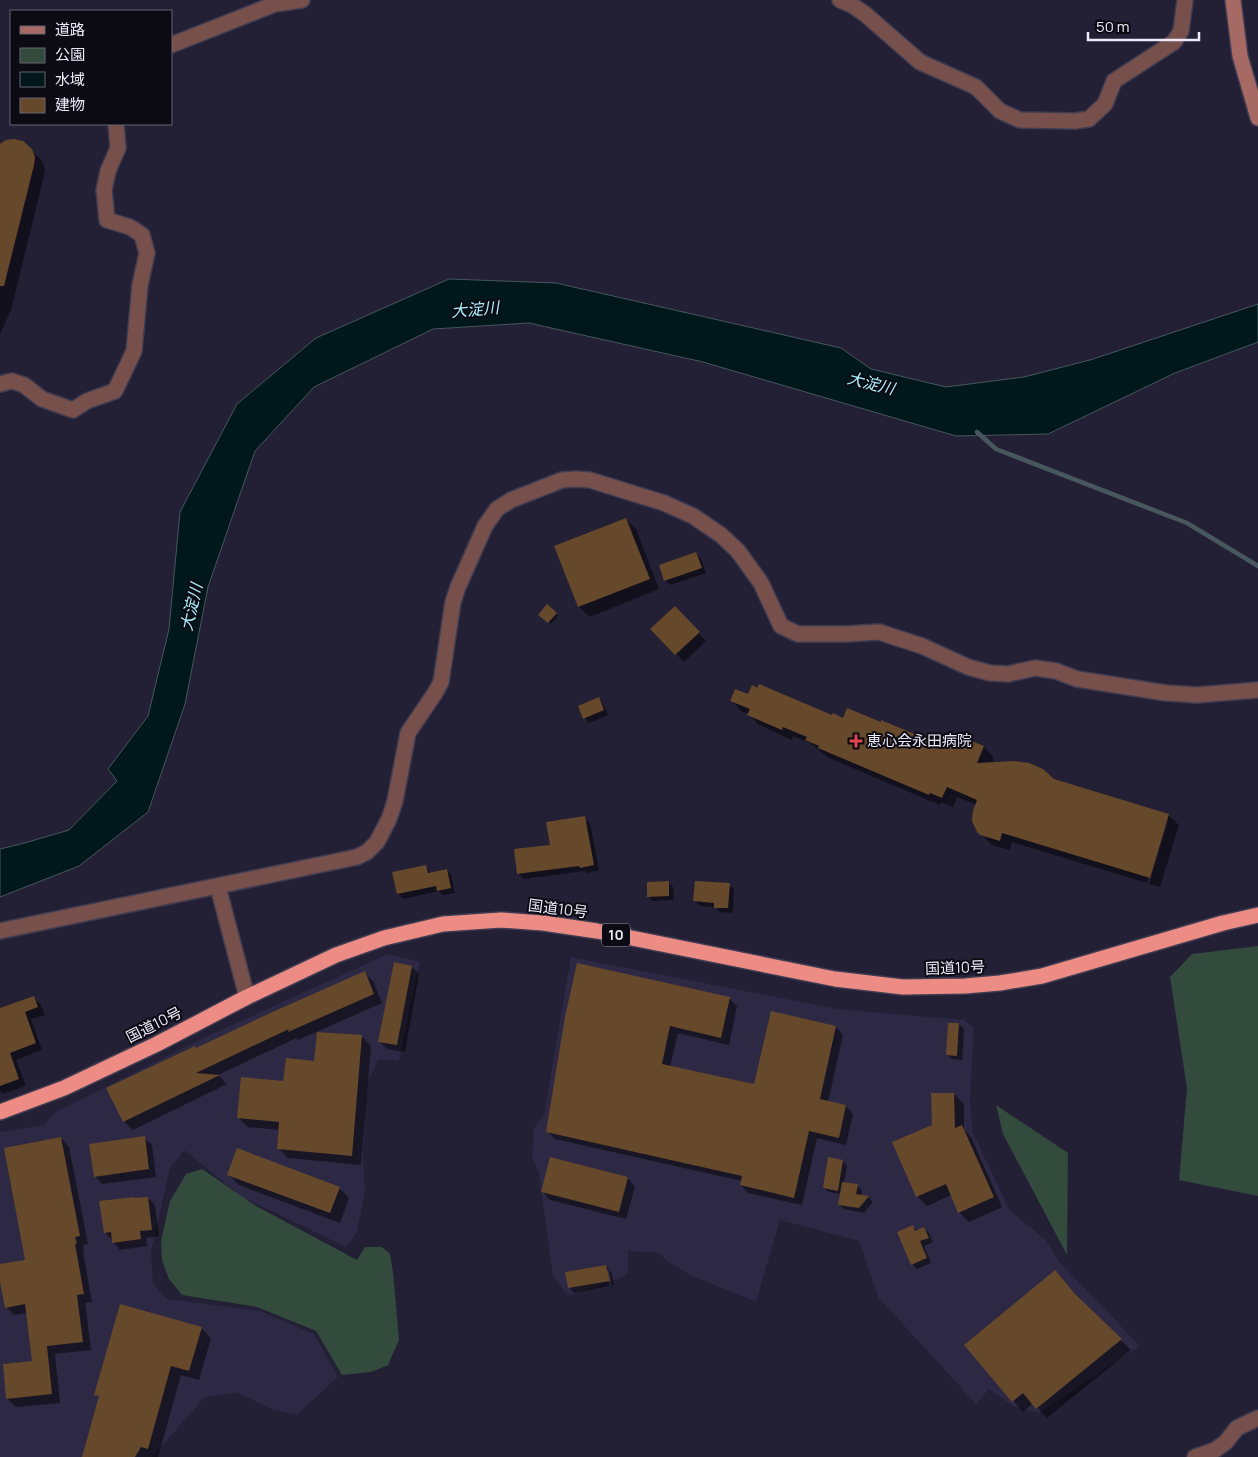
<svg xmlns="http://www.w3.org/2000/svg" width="1258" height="1457" font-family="Manrope,'Noto Sans JP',sans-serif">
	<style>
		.built { fill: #2d2844 }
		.green { fill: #324b3c }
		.water { fill: #00171b; stroke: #47575e }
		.shadow { fill: #0007 }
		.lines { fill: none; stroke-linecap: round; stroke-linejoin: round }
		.stream { stroke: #47575e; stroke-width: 4.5 }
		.building { fill: #66482b }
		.street-casing { stroke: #3f3c51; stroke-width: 18 }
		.secondary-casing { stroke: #3f3c51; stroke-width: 18 }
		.highway-casing { stroke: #3f3c51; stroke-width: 18 }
		.street { stroke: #77504c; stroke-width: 15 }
		.secondary { stroke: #a76963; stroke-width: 15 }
		.highway { stroke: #ed8c84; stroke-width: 15 }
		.health-dot { fill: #e0444e; stroke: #0c0b14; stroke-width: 2 }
		.labels { text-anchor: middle; stroke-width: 4; stroke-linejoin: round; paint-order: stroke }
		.shield { fill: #0c0b14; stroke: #aaa8b5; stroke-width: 1 }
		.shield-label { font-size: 14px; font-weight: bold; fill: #edebfa }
		.poi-label { font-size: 15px; fill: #edebfa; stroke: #0c0b14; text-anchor: start }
		.street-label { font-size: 15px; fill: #edebfa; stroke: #0c0b14 }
		.water-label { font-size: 16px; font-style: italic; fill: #acf2fe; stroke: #0c0b14 }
	</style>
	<rect width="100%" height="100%" fill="#231f35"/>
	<!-- built -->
	<g class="built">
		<polygon points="388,954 420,962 399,1060 378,1060 367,1082 363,1155 365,1191 357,1232 346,1247 242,1197 184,1150 170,1168 151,1252 153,1283 167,1299 260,1311 314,1334 338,1377 297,1415 274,1410 238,1393 205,1397 152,1457 0,1457 0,1132 44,1125 54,1113 195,1042"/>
		<polygon points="571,957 837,1009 964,1020 974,1028 970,1100 973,1133 1010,1211 1046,1240 1058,1260 1140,1346 1039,1413 1013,1406 989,1389 976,1404 878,1297 859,1241 780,1220 756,1302 688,1274 667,1261 659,1253 628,1251 628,1273 623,1277 568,1296 553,1276 539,1174 532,1157 534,1128 544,1115"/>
	</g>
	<!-- green -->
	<g class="green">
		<polygon points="1258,946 1258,1196 1179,1180 1187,1088 1170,977 1192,954"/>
		<polygon points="996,1105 1068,1153 1067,1255 1003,1134"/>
		<polygon points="202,1169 256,1206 357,1260 365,1247 382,1247 390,1254 393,1272 399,1340 388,1365 371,1372 342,1375 316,1331 257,1307 182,1295 169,1279 162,1260 161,1241 170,1201 186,1174"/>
	</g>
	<!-- water -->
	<polygon class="water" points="449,279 556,283 841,348 871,369 946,387 1024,377 1090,360 1258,304 1258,342 1175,373 1048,434 956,436 703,362 529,323 433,329 314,387 255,451 208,587 185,704 148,812 79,866 0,897 0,849 21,844 69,830 117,781 108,769 148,716 169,629 180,512 237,404 316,338"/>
	<!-- shadow -->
	<g class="shadow">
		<polygon points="0,147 31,150 42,161 45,168 44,176 11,310 0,334"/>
		<polygon points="625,519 636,529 659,589 590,617 579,607 556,546"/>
		<polygon points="696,554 701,559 706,573 670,585 665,580"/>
		<polygon points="547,606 558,616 551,624 540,614"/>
		<polygon points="675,608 706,641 684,662 652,629"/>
		<polygon points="749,696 844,719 949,750 955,735 984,747 994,758 992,764 1168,815 1179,825 1160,887 1149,884 1168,820 1166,820 1147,883 1012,842 1010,850 992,845 978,831 977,805 957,797 953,807 941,802 940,805 829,758 810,743 793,736 792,740 759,725 749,714 741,711 731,700"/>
		<polygon points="598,699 603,704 608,715 589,723 585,718"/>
		<polygon points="584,818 590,823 599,870 587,873 585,871 524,879 518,873"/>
		<polygon points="426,866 431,874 446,870 451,875 455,893 443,895 439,891 403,899 398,894 394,873"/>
		<polygon points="668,882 673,887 674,900 653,901 649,897"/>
		<polygon points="729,885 734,889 733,913 720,912 715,907 700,906 695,901"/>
		<polygon points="395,963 412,967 419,974 405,1052 387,1049 379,1041"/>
		<polygon points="364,973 373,981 382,1003 298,1040 296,1038 218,1075 227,1084 133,1130 124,1121 197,1049"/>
		<polygon points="34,998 41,1005 45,1015 31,1019 42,1050 16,1060 26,1086 3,1094 0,1091 0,1010"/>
		<polygon points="730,999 737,1006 729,1045 678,1033 670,1067 755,1086 836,1027 843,1035 828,1102 846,1106 853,1114 846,1145 817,1138 802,1205 748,1193 741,1185 742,1181 555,1139 547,1131 566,1017"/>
		<polygon points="959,1024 964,1029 962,1060 952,1059 947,1055"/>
		<polygon points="361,1036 371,1046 361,1165 288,1158 278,1148 280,1130 248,1127 239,1118 285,1083 316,1062"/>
		<polygon points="954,1094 964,1104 964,1129 971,1137 1002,1207 969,1222 959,1212 952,1195 927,1206 917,1196 933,1126"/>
		<polygon points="61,1138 69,1147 88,1244 83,1245 84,1252 83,1252 92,1302 85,1303 91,1350 55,1354 60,1403 16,1407 7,1398 33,1363 27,1313 14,1315 6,1307 0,1275 0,1265 26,1261"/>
		<polygon points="144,1138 152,1145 156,1177 102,1184 95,1176"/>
		<polygon points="842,1161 847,1166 844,1183 857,1186 862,1190 861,1196 868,1197 873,1202 864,1213 844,1209 839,1205 841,1194 829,1192 824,1188"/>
		<polygon points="229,1175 339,1188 349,1198 340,1223 239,1185"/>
		<polygon points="627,1178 635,1186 626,1219 550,1200 543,1192"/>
		<polygon points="148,1198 155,1205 159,1236 146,1238 147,1246 120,1250 105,1232 136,1199"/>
		<polygon points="913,1227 917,1231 924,1229 929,1233 933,1242 924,1246 931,1263 917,1269 912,1264"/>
		<polygon points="606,1266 611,1271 614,1285 612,1286 609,1270 606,1270 609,1286 574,1293 570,1288"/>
		<polygon points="1082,1304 1131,1350 1047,1418 1033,1403 1023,1412 966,1345"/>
		<polygon points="201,1328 211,1338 199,1380 181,1375 158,1457 83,1457 100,1399 96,1394"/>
	</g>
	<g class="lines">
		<!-- stream -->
		<polyline class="stream" points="977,432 996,449 1187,523 1258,566"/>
	</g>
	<!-- building -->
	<g class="building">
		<polygon points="14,139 23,141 32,149 35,157 34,165 4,286 0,286 0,144 6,140"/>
		<polygon points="626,518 650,579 578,607 554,546"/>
		<polygon points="696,552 702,568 664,581 659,565"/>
		<polygon points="547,604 557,613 548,623 538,615"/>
		<polygon points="675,606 700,632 675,655 650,629"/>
		<polygon points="759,684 832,715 833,713 843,718 847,708 881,722 881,720 948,748 954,734 984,746 977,763 1015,761 1029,763 1043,769 1054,779 1169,814 1150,878 1002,833 1000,841 980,835 977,832 972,821 973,811 977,800 947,787 942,798 930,793 929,795 818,748 819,746 805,740 807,737 783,727 782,730 747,715 750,709 730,701 735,689 748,694 752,685 757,688"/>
		<polygon points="599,697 604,710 583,719 578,706"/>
		<polygon points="585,816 594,865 580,868 579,866 517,874 514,849 550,845 546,822"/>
		<polygon points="426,865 428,873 447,869 451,888 437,891 436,886 397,894 392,872"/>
		<polygon points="669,881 669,896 647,897 647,882"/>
		<polygon points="695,881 730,883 728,908 714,908 714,903 693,901"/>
		<polygon points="394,962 412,966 397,1045 378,1042"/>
		<polygon points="577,963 730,997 721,1038 670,1026 662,1064 754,1084 771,1011 836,1026 820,1099 846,1105 839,1138 809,1131 794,1198 740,1185 742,1176 546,1132 565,1017"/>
		<polygon points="365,971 374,994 288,1032 289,1029 196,1073 220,1075 123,1122 106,1088 195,1046 196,1048 268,1014"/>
		<polygon points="34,996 38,1007 25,1012 36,1043 10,1053 19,1079 0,1086 0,1008"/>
		<polygon points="948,1023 959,1023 957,1056 946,1055"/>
		<polygon points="317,1032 362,1035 352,1156 277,1149 279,1122 237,1118 241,1077 283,1081 286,1058 314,1061"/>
		<polygon points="931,1093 954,1093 955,1128 962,1125 994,1197 958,1213 946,1184 916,1197 892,1142 932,1125"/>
		<polygon points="145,1136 149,1169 94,1177 89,1144"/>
		<polygon points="61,1137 80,1236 75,1237 77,1243 75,1244 84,1294 77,1295 83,1342 47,1346 52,1394 6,1399 3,1364 32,1361 25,1304 5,1308 0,1282 0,1264 25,1260 4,1148"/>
		<polygon points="237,1148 340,1187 330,1213 227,1175"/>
		<polygon points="550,1157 628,1177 619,1212 541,1192"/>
		<polygon points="828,1157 843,1160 838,1191 823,1188"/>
		<polygon points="842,1182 858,1184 856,1194 869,1196 859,1208 838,1205"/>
		<polygon points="135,1197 135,1198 148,1197 152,1230 140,1231 141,1239 112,1243 111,1232 104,1233 99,1201"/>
		<polygon points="913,1225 915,1231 924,1227 929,1238 920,1241 927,1258 911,1265 897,1232"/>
		<polygon points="606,1265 610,1281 568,1288 565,1272"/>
		<polygon points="1055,1270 1075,1294 1122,1339 1036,1409 1023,1393 1012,1402 964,1345"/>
		<polygon points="120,1304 202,1327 189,1371 171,1366 148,1449 141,1447 135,1457 82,1457 99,1396 94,1395"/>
	</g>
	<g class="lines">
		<!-- street casing -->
		<g class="street-casing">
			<g id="street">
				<polyline points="840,0 852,5 865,14 920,62 976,87 1000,111 1020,120 1075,121 1089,119 1105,104 1114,81 1174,42 1181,31 1185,0"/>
				<polyline points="171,45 275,4 302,0"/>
				<polyline points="0,384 12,381 24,385 42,399 73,410 87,401 115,391 134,351 140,285 147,253 142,235 130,227 107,220 104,190 108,171 118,148 116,124"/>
				<polyline points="218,887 247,997"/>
				<polyline points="0,931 357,857 367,852 377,842 389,819 395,801 408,733 435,693 441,682 453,602 458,587 485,526 497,509 511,500 562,480 576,479 590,480 664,503 693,516 721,535 738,551 761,583 781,626 798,634 845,634 879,632 922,646 968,667 990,673 1008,674 1035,668 1056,671 1077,679 1166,693 1197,695 1258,690"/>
				<polyline points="1195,1457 1215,1450 1226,1442 1237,1428 1258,1418"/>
			</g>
		</g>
		<!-- secondary casing -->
		<g class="secondary-casing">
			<polyline id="secondary" points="1233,0 1240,56 1258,118"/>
		</g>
		<!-- highway casing -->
		<g class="highway-casing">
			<polyline id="highway" points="0,1112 64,1088 157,1044 247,997 336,955 384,938 443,924 501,920 543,923 597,931 835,979 903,987 965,986 1000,983 1042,976 1223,923 1258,915"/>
		</g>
		<!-- street -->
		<use href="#street" class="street"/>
		<!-- secondary -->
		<use href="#secondary" class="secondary"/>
		<!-- highway -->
		<use href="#highway" class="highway"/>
	</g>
	<!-- markers -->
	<path class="health-dot" d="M853.5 733.5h5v5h5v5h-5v5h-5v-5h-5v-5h5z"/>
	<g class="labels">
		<!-- shield labels -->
		<rect class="shield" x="602" y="923.5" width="28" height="23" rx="4"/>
		<g class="shield-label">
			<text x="616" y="940">10</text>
		</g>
		<!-- poi labels -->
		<g class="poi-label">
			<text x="867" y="746">恵心会永田病院</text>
		</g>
		<!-- street labels -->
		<g class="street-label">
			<text transform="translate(558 909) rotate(7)" y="5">国道10号</text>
			<text transform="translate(955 968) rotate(-2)" y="5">国道10号</text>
			<text transform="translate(154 1025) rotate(-27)" y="5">国道10号</text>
		</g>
		<!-- water labels -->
		<g class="water-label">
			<text transform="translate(475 309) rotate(-5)" y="6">大淀川</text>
			<text transform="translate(871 383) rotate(14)" y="6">大淀川</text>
			<text transform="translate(191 607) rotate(-77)" y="6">大淀川</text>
		</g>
	</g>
	<!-- legend -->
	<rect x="10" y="10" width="162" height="115" fill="#0c0b14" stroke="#666570"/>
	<rect x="20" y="26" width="25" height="8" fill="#a76963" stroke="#666570"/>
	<text x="55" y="35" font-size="15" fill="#edebfa">道路</text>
	<rect x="20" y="48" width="25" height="15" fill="#324b3c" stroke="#666570"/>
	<text x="55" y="60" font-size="15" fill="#edebfa">公園</text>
	<rect x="20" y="72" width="25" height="15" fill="#00171b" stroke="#666570"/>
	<text x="55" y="85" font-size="15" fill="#edebfa">水域</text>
	<rect x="20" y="98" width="25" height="15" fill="#66482b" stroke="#666570"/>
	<text x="55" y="110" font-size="15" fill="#edebfa">建物</text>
	<!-- scale -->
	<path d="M1088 32v8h111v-8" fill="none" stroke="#edebfa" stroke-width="2.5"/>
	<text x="1096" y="32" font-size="15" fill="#edebfa" stroke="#0c0b14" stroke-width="4" paint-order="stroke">50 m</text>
</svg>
